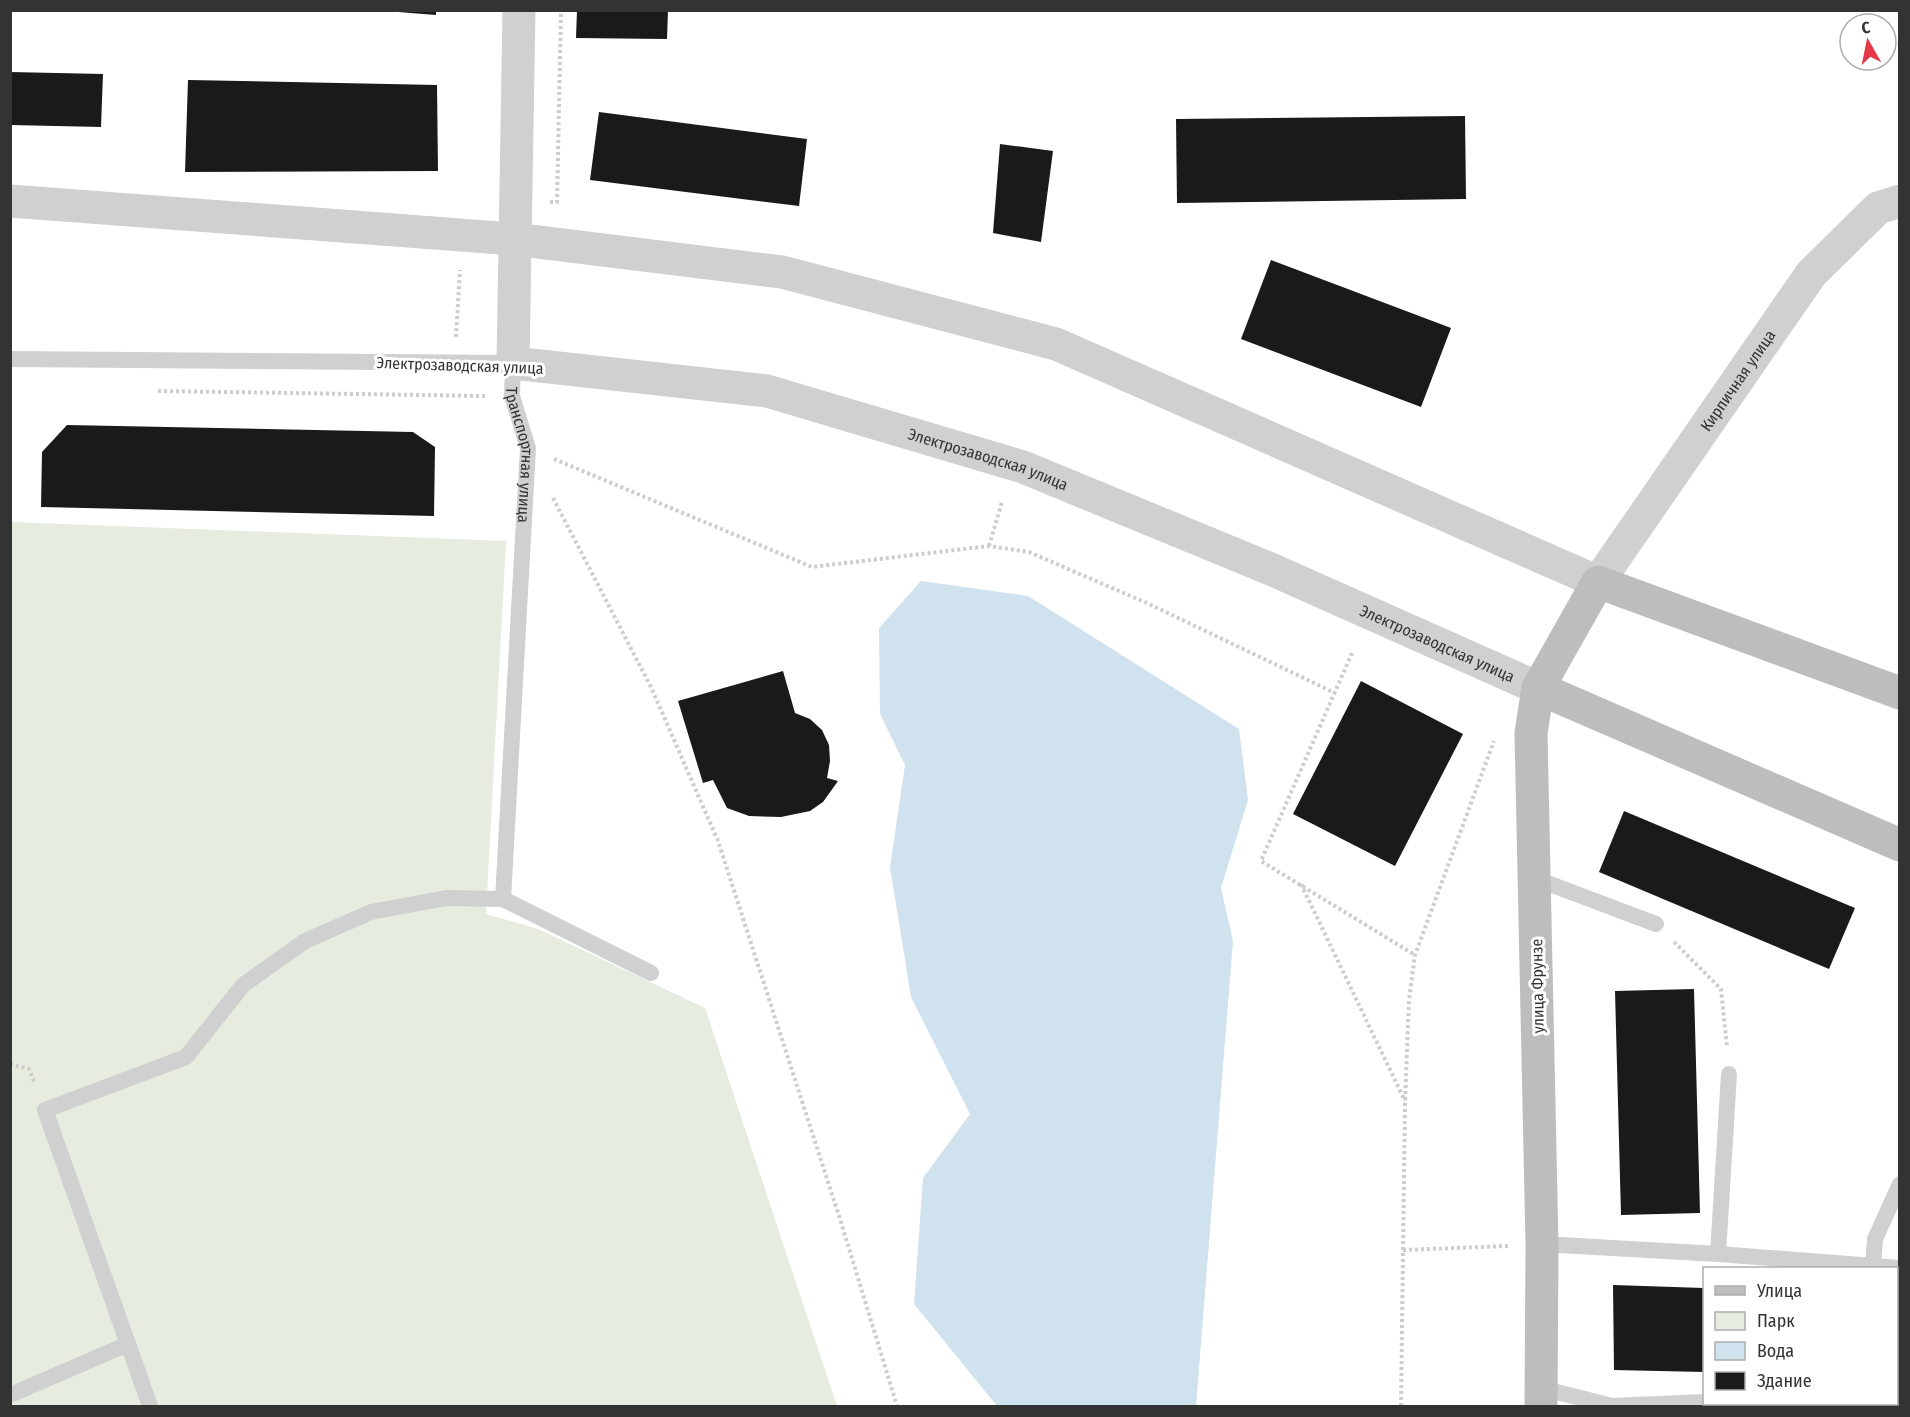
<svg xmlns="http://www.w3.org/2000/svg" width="1910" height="1417" font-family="'Fira Sans Condensed',sans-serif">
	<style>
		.green { fill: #e6ecdf }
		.water { fill: #cfe2ee }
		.building { fill: #1a1a1a }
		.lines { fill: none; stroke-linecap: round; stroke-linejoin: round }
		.path { stroke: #cdcdcd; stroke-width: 4; stroke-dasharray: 3 3; stroke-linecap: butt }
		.service { stroke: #d0d0d0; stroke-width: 16 }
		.minor { stroke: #d0d0d0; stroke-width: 33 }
		.secondary { stroke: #bdbdbd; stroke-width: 33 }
		.labels { text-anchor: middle; stroke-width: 6; stroke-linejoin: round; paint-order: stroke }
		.street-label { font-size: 16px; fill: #333; stroke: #fff }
	</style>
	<rect width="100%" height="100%" fill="#fff"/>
	<!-- green -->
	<polygon class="green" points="11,522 506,541 486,914 538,929 705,1008 837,1406 11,1406"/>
	<!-- water -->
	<polygon class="water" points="921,581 1028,596 1239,729 1248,800 1221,888 1233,941 1196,1406 997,1406 914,1304 923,1178 970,1114 911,997 890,867 905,765 880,714 879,628"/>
	<!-- building -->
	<g class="building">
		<polygon points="398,10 436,10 436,15 398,12"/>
		<polygon points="577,10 668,10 667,39 576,38"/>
		<polygon points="10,72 103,74 101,127 10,125"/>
		<polygon points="188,80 437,85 438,171 185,172"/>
		<polygon points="599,112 807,139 799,206 590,180"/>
		<polygon points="1465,116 1466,199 1177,203 1176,119"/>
		<polygon points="1000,144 1053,151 1041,242 993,233"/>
		<polygon points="1271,260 1451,328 1421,407 1241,339"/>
		<polygon points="67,425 413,432 435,447 434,516 41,507 42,452"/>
		<polygon points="783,671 795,713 810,719 822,730 829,745 830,761 827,778 838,781 823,802 810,811 781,817 749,816 727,808 713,780 703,783 678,701"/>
		<polygon points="1361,681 1463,734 1395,866 1293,814"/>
		<polygon points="1624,811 1855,908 1829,969 1599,872"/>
		<polygon points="1694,989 1700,1213 1621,1215 1615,991"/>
		<polygon points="1613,1285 1704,1288 1704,1372 1614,1370"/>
		<rect x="1896" y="1294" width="4" height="82"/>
	</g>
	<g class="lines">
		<!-- path -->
		<g class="path">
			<polyline points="550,202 557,202 561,10"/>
			<polyline points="456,337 460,270"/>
			<polyline points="158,391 487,396"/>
			<polyline points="554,459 812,567 989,546 1029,552 1149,604 1335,693"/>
			<polyline points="553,498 651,687 718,841 840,1219 897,1406"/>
			<polyline points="989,546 1002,502"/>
			<polyline points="1352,653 1261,861 1415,955"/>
			<polyline points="1301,884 1405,1101"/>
			<polyline points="1674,942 1721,989 1727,1047"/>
			<polyline points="10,1064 29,1069 35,1084"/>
			<polyline points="1403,1250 1508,1246"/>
			<polyline points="1401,1406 1405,1103 1409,1000 1415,955 1494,741"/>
		</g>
		<!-- service -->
		<g class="service">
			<path id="s1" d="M10,359l503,4 -1,33 16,52 -25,451"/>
			<polyline points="1534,878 1656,924"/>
			<polyline points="1542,1244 1718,1254 1729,1074"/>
			<polyline points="1718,1254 1900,1268"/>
			<polyline points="1873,1267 1875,1239 1900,1184"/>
			<polyline points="1541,1388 1612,1406 1704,1402"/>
			<polyline points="10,1395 128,1344"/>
			<polyline points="1721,1404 1721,1406"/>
			<polyline points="1810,1404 1895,1405"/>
			<polyline points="150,1406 45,1110 186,1057 243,985 305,941 371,912 446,898 503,899 651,973"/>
		</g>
		<!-- minor -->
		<g class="minor">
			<path id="s2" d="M519,10l-6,353 254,28 256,76 250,103 265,118"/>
			<path id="s3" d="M10,201l504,38 268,33 274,72 542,238 213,-308 67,-66 22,-7"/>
		</g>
		<!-- secondary -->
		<g class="secondary">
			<polyline points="1538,688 1900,845"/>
			<polyline points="1541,1406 1542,1244 1531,733 1538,688 1598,582 1900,693"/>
		</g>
	</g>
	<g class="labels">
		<!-- street labels -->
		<g class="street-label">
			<text transform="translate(460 365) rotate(2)" y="6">Электрозаводская улица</text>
			<text dy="6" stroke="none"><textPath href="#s3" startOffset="1896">Кирпичная улица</textPath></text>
			<text dy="6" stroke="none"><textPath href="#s1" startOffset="596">Транспортная улица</textPath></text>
			<text dy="6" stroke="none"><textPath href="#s2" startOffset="840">Электрозаводская улица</textPath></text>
			<text dy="6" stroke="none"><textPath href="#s2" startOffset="1326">Электрозаводская улица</textPath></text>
			<text transform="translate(1537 986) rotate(-91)" y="6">улица Фрунзе</text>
		</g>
	</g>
	<!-- border -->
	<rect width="1910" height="1417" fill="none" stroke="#333333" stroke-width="24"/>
	<!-- legend -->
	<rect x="1703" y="1267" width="195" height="138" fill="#ffffff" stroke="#adadad" stroke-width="1.5"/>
	<rect x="1715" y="1286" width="30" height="9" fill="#bdbdbd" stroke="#adadad" stroke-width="1.5"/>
	<text x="1757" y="1297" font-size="18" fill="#333333">Улица</text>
	<rect x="1715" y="1312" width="30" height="18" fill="#e6ecdf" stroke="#adadad" stroke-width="1.5"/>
	<text x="1757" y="1327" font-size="18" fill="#333333">Парк</text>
	<rect x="1715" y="1342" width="30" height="18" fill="#cfe2ee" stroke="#adadad" stroke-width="1.5"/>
	<text x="1757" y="1357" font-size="18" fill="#333333">Вода</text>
	<rect x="1715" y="1372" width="30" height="18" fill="#1a1a1a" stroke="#adadad" stroke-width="1.5"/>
	<text x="1757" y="1387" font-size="18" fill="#333333">Здание</text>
	<!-- north arrow -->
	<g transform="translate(1868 42) rotate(351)"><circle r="28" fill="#ffffff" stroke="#adadad" stroke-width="1.5"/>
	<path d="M0-4.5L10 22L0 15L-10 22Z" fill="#e63946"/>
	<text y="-9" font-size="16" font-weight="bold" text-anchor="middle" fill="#333333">С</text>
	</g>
</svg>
